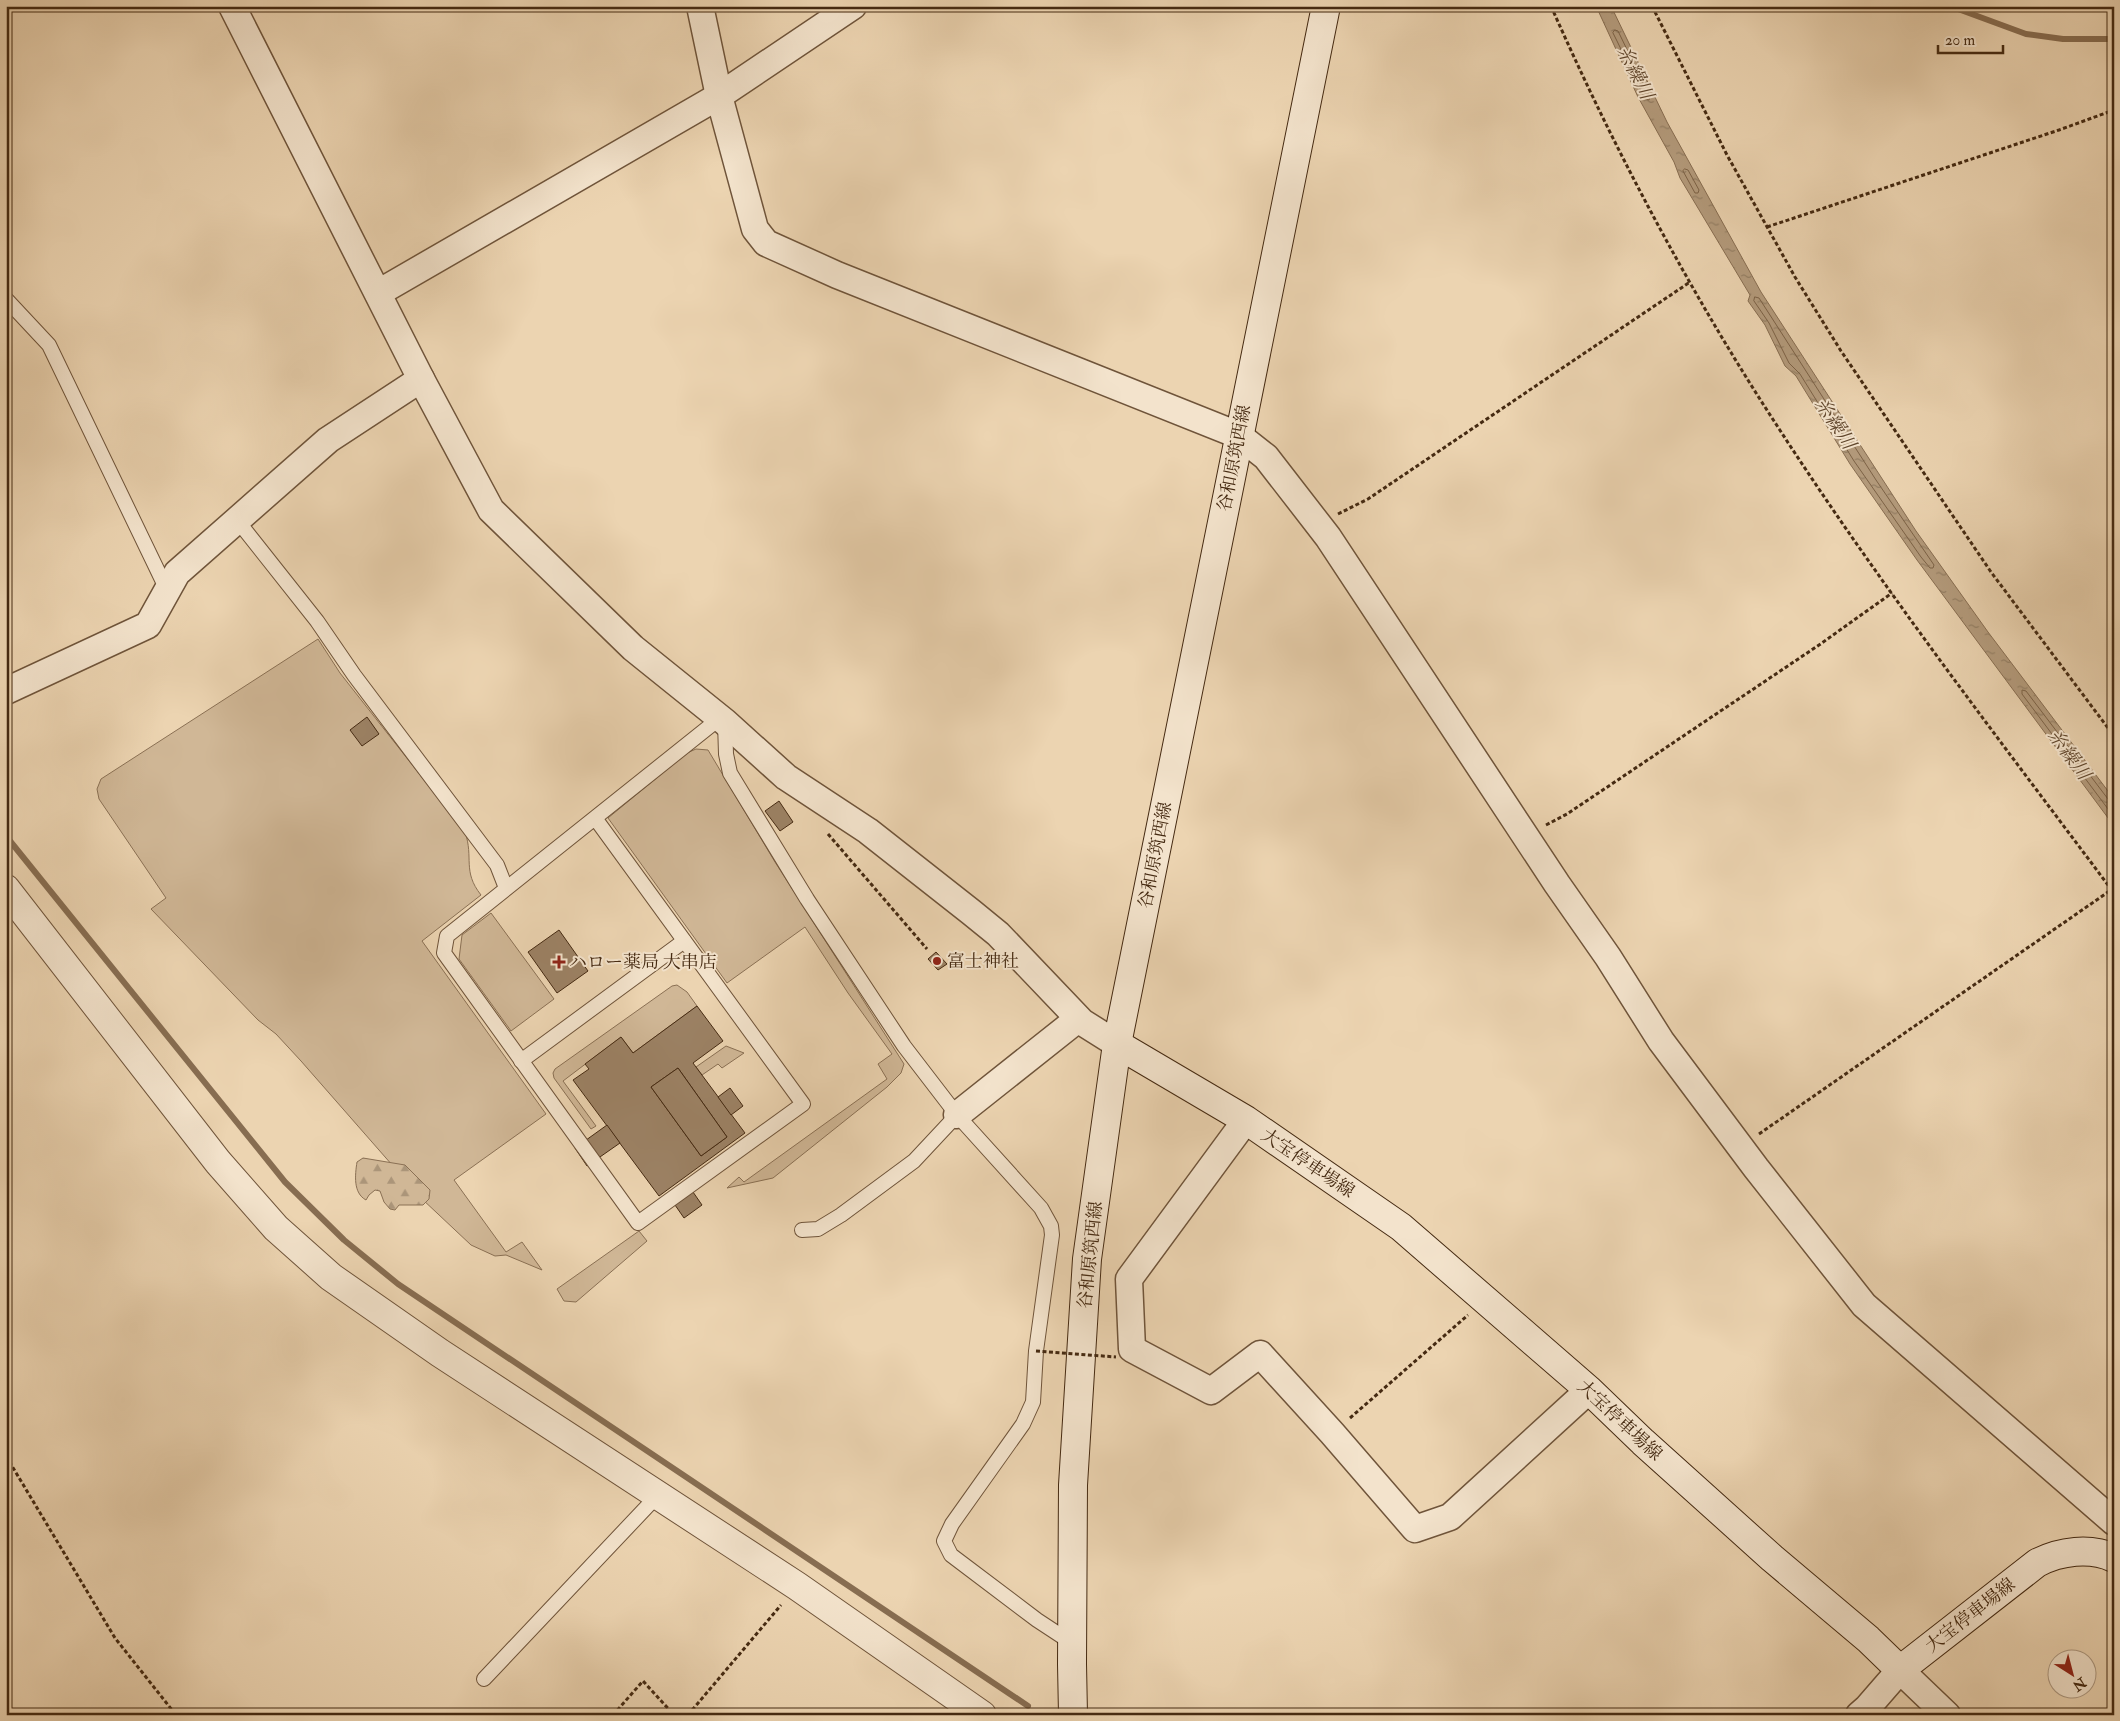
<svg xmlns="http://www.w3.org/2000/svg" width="2120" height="1721" font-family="'IM FELL Double Pica','Noto Serif JP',serif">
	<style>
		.grass { fill: #d0b796; stroke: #8a7054 }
		.forest { fill: url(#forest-firs); stroke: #8a7054 }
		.water { fill: url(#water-ripples); stroke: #876d51 }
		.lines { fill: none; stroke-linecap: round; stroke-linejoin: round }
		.shore { stroke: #7c6246; stroke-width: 1 }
		.stream { stroke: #876d51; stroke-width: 6 }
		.building { fill: #9c8265; stroke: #452a12; fill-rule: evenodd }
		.service-casing { stroke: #6f543a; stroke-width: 16 }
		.minor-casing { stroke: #6f543a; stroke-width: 29 }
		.tertiary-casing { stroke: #6f543a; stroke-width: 30 }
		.secondary-casing { stroke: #452a12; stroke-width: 30 }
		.path { stroke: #452a12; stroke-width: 3; stroke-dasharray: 4 2.5; stroke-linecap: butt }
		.service { stroke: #f3e3cc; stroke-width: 14 }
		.minor { stroke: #f3e3cc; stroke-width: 26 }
		.tertiary { stroke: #f3e3cc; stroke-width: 28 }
		.secondary { stroke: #f3e3cc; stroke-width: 28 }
		.path-bridge { stroke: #452a12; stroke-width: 3; stroke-dasharray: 4 2.5; stroke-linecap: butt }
		.poi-dot { fill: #8f2418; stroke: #f3e3cc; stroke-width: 2 }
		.labels { text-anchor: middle; stroke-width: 4; stroke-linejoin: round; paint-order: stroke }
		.street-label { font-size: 18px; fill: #452a12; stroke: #f3e3cc }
		.poi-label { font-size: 18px; fill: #452a12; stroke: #f3e3cc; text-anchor: start }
		.water-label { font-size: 19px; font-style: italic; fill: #60462c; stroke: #f3e3cc }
	</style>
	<defs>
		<pattern id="forest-firs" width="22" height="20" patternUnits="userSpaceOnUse" patternTransform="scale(1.25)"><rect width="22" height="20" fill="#d0b796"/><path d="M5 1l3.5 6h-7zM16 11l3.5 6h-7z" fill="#ab9579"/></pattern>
		<pattern id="water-ripples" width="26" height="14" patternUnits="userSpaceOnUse" patternTransform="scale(1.25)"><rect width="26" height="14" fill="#b39a7b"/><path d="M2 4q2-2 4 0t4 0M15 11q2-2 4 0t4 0" fill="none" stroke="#937e63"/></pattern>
	</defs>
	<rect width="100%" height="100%" fill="#ecd4b1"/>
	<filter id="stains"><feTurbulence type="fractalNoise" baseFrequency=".004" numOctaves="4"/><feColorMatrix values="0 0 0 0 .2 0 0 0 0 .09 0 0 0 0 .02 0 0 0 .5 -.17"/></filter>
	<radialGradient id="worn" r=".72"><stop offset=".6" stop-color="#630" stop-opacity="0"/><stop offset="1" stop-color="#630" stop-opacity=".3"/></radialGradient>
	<!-- grass -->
	<g class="grass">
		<path d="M318,639l22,34 125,159c9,26 -3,39 16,63l-59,46 124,173 -92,66 52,72 16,-10 20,28 -36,-15 -11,1 -24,-11 -50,-47 -120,-137 -25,-27 -18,-14 -107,-111 15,-11 -67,-99 -2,-10 4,-10z"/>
		<polygon points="696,749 708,750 775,862 904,1064 901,1073 887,1087 773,1178 727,1188 739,1177 744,1182 887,1079 878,1064 892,1054 848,993 805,927 727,983 608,818 687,753"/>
		<polygon points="491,913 554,999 511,1031 459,959 462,935"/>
		<polygon points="677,985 687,992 697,1006 633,1053 621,1037 563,1081 596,1126 591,1129 554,1078 553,1073 555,1069 672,986"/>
		<polygon points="726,1046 744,1053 722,1068 718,1064 702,1075 696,1067"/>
		<polygon points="639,1231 647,1241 576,1302 564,1301 557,1289"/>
	</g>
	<!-- forest -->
	<path class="forest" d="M363,1158l42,7 25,25 -1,9 -6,6h-24l-4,5 -5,-1 -6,-7 -4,-11 -5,-1 -6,5 -3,5c-13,-7 -11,-25 -9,-38z"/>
	<!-- water -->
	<polygon class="water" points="1596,6 1611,6 1667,122 1761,292 1916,531 1988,632 2114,799 2114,826 1917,560 1850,464 1796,376 1785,366 1765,325 1748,301 1750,295 1680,178 1674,162 1638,97"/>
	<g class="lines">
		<!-- shore -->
		<g class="shore">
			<polygon points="1615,30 1618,31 1650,97 1649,100 1645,99 1617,41 1613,33"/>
			<polygon points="1685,169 1688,170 1699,190 1698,193 1695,193 1683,171"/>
			<polygon points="1755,297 1759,298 1876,480 1934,565 1933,568 1930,568 1921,557 1854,461 1800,374 1789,363 1769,323 1754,301"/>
			<polyline points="2114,802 2108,799 2026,691 2022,690 2022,694 2114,817"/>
		</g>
		<!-- stream -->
		<g class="stream">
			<polyline points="1950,6 2026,34 2063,39 2114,39"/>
			<polyline points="6,836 285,1182 344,1240 398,1284 1028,1706"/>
		</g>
	</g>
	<!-- building -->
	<g class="building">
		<polygon points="367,717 379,734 362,746 350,730"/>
		<polygon points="779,801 793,822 780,831 765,811"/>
		<polygon points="559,930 588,971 557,993 528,952"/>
		<polygon points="936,952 947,964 938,970 928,959"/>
		<path d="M697,1006l26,35 -30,22 52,70 -86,63 -86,-116 16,-11 -4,-5 36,-27 12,16zM678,1068l49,69 -26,19 -50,-69z"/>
		<polygon points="678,1068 727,1137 701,1156 651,1087"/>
		<polygon points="730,1088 743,1106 731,1115 718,1097"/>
		<polygon points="607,1125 620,1143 587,1166 575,1148"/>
		<polygon points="693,1192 702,1205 684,1218 675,1205"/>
	</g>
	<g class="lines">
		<!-- service casing -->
		<g class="service-casing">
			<g id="service">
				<polyline points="6,299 49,345 167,590"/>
				<polyline points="237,520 317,621 354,675 497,865 506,888"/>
				<polyline points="725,722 726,754 730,773 807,899 904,1046 957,1115 1041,1208 1051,1226 1052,1235 1036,1351 1033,1402 1023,1424 952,1524 944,1541 951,1555 1037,1620 1072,1643"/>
				<polyline points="595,818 803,1104 638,1223 444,953 447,936 720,718"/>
				<polyline points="521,1061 684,941"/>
				<polyline points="802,1230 818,1229 841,1215 914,1161 957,1115"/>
				<polyline points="484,1679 658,1495"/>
			</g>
		</g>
		<!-- minor casing -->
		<g class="minor-casing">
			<g id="minor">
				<polyline points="232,6 421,379 491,510 633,648 725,722 786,777 868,831 971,912 998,934 1082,1022 1117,1044"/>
				<polyline points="700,6 719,96 755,229 766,243 837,275 1238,435 1266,457 1328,537 1557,884 1608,957 1661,1041 1756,1168 1864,1305 2114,1522"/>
				<polyline points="378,293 719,96 853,6"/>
				<polyline points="6,691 148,625 177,573 328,440 421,379"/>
				<polyline points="957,1115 1078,1019"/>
				<polyline points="1246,1120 1129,1279 1132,1349 1211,1391 1260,1354 1332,1433 1415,1529 1450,1517 1589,1390"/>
				<polyline points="1859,1715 1867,1708 1900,1670 1947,1715"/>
			</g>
		</g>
		<!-- tertiary casing -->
		<g class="tertiary-casing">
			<polyline id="tertiary" points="6,889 218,1162 276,1228 331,1277 440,1353 797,1586 982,1715"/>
		</g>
		<!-- secondary casing -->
		<g class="secondary-casing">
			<g id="secondary">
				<path d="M1117,1044l129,76 155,107 188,163 54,52 129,116 96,81 32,31 137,-107c23,-12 53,-16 77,-5"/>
				<polyline points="1073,1715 1072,1664 1073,1485 1087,1259 1117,1044 1326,6"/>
			</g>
		</g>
		<!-- path -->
		<g class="path">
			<path d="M1551,6c63,143 138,284 223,415 105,163 224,317 340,472"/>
			<polyline points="1652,6 1727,155 1795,277 1841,351 1991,572 2114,736"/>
			<polyline points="1767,227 2059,130 2114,110"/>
			<polyline points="1338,514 1368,499 1690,282"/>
			<polyline points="1546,825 1567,814 1819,645 1892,593"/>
			<polyline points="828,834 927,949"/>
			<polyline points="1759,1134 2111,890"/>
			<polyline points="1350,1418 1468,1315"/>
			<polyline points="6,1456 115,1638 176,1715"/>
			<polyline points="613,1715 643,1681 674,1715"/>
			<polyline points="688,1715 781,1605"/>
		</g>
		<!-- service -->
		<use href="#service" class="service"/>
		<!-- minor -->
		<use href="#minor" class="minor"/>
		<!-- tertiary -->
		<use href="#tertiary" class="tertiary"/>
		<!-- secondary -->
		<use href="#secondary" class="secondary"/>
		<!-- path-bridge -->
		<polyline class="path-bridge" points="1036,1351 1116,1357"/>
	</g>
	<!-- markers -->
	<g class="poi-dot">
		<circle cx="937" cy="961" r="5"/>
		<path d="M556.5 954.5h5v5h5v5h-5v5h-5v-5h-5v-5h5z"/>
	</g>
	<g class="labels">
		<!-- street labels -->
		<g class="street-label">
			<text transform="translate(1234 458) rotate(-79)" y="6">谷和原筑西線</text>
			<text transform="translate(1155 855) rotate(-79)" y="6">谷和原筑西線</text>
			<text transform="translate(1308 1163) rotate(34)" y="6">大宝停車場線</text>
			<text transform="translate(1090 1255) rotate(-84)" y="6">谷和原筑西線</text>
			<text transform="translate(1620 1420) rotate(43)" y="6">大宝停車場線</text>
			<text transform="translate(1970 1615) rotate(-38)" y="6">大宝停車場線</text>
		</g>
		<!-- poi labels -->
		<g class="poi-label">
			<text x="947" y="967">富士神社</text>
			<text x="569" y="968">ハロー薬局 大串店</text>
		</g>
		<!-- water labels -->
		<g class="water-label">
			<text transform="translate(1636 72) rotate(63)" y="7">糸繰川</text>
			<text transform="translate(1836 423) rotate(57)" y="7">糸繰川</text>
			<text transform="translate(2070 754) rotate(54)" y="7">糸繰川</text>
		</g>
	</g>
	<!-- margin -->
	<rect width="2120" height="1721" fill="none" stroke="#ecd4b1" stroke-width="25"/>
	<rect x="8" y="8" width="2105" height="1706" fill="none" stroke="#452a12" stroke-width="2.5"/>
	<rect x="12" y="12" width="2095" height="1696" fill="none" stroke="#452a12"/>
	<!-- north arrow -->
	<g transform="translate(2072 1674) rotate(144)"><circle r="24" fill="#f3e3cc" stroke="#ad9982"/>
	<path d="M0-4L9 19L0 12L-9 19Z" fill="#8f2418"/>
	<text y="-8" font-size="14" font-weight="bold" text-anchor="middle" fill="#452a12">N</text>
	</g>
	<!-- scale -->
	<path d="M1938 45v8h65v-8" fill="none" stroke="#452a12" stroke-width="2.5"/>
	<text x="1945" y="45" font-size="15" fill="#452a12" stroke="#f3e3cc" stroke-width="4" paint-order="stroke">20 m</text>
	<rect width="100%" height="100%" filter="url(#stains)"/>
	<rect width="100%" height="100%" fill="url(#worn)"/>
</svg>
